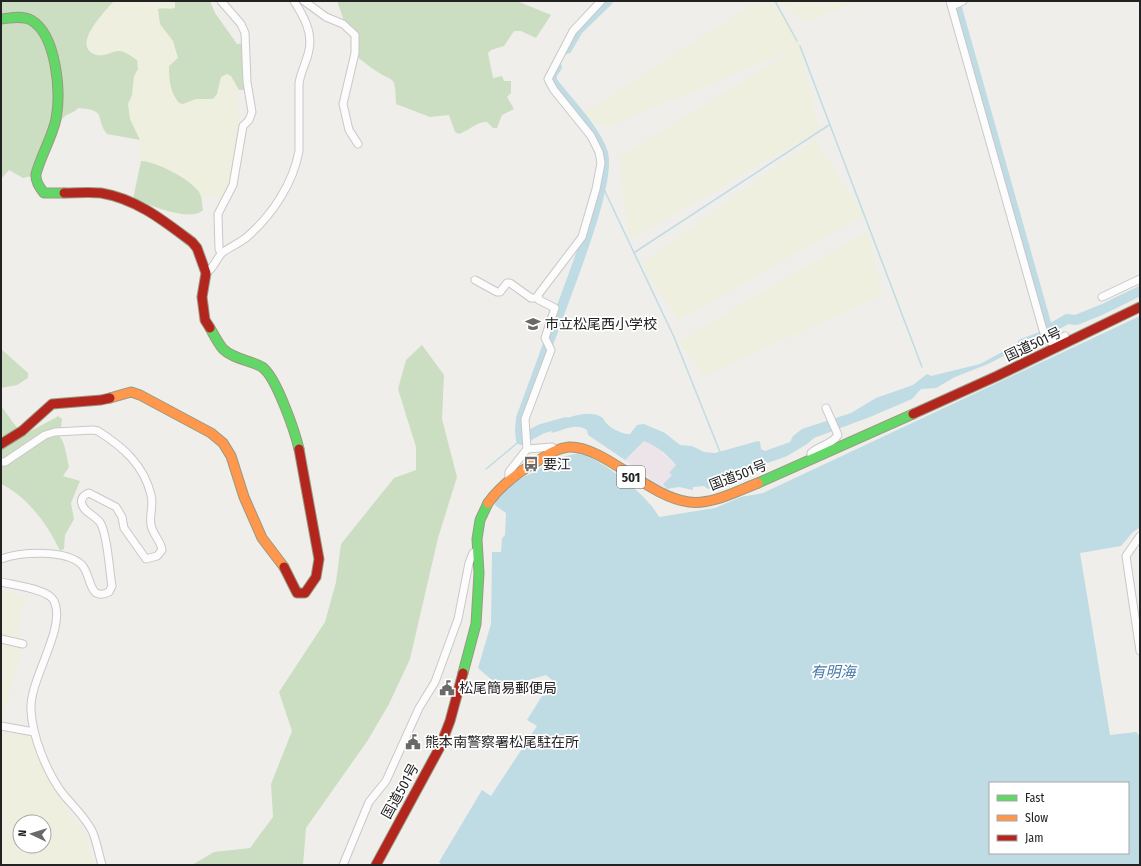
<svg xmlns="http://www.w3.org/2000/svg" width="1141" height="866" font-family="'Fira Sans Condensed','Noto Sans JP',sans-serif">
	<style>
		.industrial { fill: #ede4e9 }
		.farmland { fill: #efefdf; fill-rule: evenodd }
		.forest { fill: #cbdec1 }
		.water { fill: #bfdbe3; fill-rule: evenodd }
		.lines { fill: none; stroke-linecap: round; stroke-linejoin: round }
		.stream { stroke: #bfdbe3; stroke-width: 1.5 }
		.river { stroke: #bfdbe3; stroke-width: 10 }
		.street-casing { stroke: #c9c8c7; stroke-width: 9 }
		.fast-casing { stroke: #999a82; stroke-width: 11 }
		.slow-casing { stroke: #999a82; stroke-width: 11 }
		.jam-casing { stroke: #999a82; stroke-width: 11 }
		.street { stroke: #fdfcfc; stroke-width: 7 }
		.fast { stroke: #63d668; stroke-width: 9 }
		.slow { stroke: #ff974d; stroke-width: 9 }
		.jam { stroke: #b3261e; stroke-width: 9 }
		.labels { text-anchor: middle; stroke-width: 3.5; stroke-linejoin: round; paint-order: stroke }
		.shield { fill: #fff; stroke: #646464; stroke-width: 1 }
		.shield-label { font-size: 13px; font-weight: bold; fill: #222 }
		.poi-label { font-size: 14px; fill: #222; stroke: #fff; text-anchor: start }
		.street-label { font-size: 14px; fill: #222; stroke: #fff }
		.water-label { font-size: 15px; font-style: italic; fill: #4a7aab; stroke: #fff }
	</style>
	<rect width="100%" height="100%" fill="#f0eeeb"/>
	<!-- industrial -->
	<polygon class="industrial" points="644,441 658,446 662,453 676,465 672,475 663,484 667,489 666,490 649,480 649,477 625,460"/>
	<!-- farmland -->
	<g class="farmland">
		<polygon points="114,1 175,1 175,8 171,9 162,7 164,27 173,41 178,54 183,104 196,99 213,99 217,94 221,77 227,74 231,76 239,90 238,106 240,113 231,185 224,192 225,199 221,200 216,196 201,197 199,192 171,170 141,161 140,140 130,119 128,104 132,95 134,76 138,69 112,52 105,56 96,55 89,50 87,46 89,32 102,13"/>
		<polygon points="758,1 776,1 800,46 819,131 629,240 619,157 797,48 607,127 579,116"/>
		<polygon points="779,1 862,1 805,21"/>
		<polygon points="814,139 864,215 679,320 641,264"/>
		<polygon points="869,230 882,295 704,376 678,342"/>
		<polygon points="1,590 24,597 17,643 1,639"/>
		<polygon points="1,644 22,649 1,725"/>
		<path d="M34,732l28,71 23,29 9,33h-93v-132zM20,822h24v24h-24z"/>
	</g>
	<!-- forest -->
	<g class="forest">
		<path d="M1,1h113c-8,9 -45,46 -17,54 9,2 15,-5 24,-4 5,1 11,6 16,9l1,9 -4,7 -2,19 -4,9 2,15 10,21 -33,-6c-13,-16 2,-24 -29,-26 -4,5 -9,5 -13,8 -18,17 -29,36 -33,60l-9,2 -14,-8 -8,9z"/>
		<path d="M175,1h35l5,12 22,31 7,-1 2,47h-7l-8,-14 -4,-2 -6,3 -4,17 -4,5h-17l-13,5 -4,-1c-9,-11 -10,-23 -10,-37l9,-8 -5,-17 -13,-17 -2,-15c6,-2 11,1 17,-1z"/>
		<path d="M337,1h180l34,14 -15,23 -15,-7h-7l-10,15 -13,4 -3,3 5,25 9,-2 2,5h7v12l-4,4 7,12 -12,6 -5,13h-4l-6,-6c-11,0 -17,8 -28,12l-4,-2 -6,-17 -19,2 -34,-13c-1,-31 -1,-20 -23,-35 -6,-4 -11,-9 -17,-13v-19l-1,-8 -11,-8z"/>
		<path d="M141,161c16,1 48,17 58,31 3,4 3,12 4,18 -13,13 -55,-6 -70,-11z"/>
		<polygon points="422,345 444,375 442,419 457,477 438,538 410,659 389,704 368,740 306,828 303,865 192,865 214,852 250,848 273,817 271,784 292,731 279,692 325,622 336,582 341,544 394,478 416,470 416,447 398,389 406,360"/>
		<polygon points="1,349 28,373 28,378 17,385 1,388"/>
		<path d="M1,406l17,23 7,5 30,-16 3,-2 4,3 -2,18c5,5 7,22 9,30l-6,9 17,5 -9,22 3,16 -9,16 -1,14 -4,2c-11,-25 -33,-55 -59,-67z"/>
	</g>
	<!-- water -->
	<g class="water">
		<path d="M1140,316v211l-8,6 -11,13 -41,7 30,182 26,-3 4,4v129h-698l-3,-3 43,-72 9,6 46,-70 -10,-6 25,-40 -6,-5 -45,13 -23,-20 13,-44 1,-72h9l1,-14 3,-3 1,-22 -11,-8c2,-11 22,-25 33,-30 14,-7 31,-19 47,-21 17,-3 62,35 73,48 5,5 8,10 11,15l56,-9 26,-11 22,-4zM990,783h138v70h-138z"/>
		<path d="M1034,338l1,2 -47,24 -33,13 -19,11 -15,1 -9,10 -42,18 -56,21 -7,6 -20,12 -22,8 -10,9 -47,16 -4,-3 -11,1v3l-14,-3 -12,2 -4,-5 9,-9 -3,-2 7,-8c-9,-10 -17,-18 -32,-24l-19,19 -37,-25 -1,-5c-12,-8 -24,1 -36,3l4,-6 -1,-4c14,-5 35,-15 49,-5 2,8 20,17 27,16l7,-9 7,-1 21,9 15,12 12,1 12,6 11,1 43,-12 2,1 1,7 4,2 25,-9 3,-6 9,-7 49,-16 25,-15 37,-13 14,-11 4,2 49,-12 24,-13z"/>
	</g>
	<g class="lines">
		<!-- stream -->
		<g class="stream">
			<polyline points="775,1 797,41"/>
			<polyline points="800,46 922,367"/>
			<polyline points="601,183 674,337 720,452"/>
			<polyline points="635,252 829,125"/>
			<polyline points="486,469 521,440"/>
		</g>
		<!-- river -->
		<g class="river">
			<polyline points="955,1 1048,330"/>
			<polyline points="567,49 578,30 608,1"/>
			<path d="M557,67l-5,7v7c15,20 44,49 51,72 8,27 -30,123 -41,153 -14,38 -27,75 -41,112l-1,12 1,10 20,-11 25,-7"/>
			<polyline points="1022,344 1043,336 1048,330 1067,319 1076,320 1101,310 1140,291"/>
		</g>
		<!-- street casing -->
		<g class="street-casing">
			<g id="street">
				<polyline points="221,1 241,24 245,33 247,82 252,112 249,120 243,126 233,185 218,214 219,249 221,253"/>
				<polyline points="304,1 326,17 343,24 355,35 355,53 343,104 349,130 358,144"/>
				<polyline points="950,1 1043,330 1046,339 1051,342 1065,336"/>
				<polyline points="952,6 963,1"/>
				<path d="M206,273c8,-5 9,-12 15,-19 3,-4 19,-11 26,-17 25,-22 46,-53 52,-86v-68c2,-12 8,-22 10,-33 4,-18 -6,-35 -15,-49"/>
				<polyline points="475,280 497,292 500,292 507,283 510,283 531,298 537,298"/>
				<polyline points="1102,297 1140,279"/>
				<polyline points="527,449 552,447 555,450"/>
				<path d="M811,459v-6c7,-7 22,-9 27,-18l-12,-27"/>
				<path d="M1,462h4l40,-27 10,-3 38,-2 5,1c25,16 46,34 53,64 3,10 -2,20 0,30 2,10 10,16 11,25l-5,6 -11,3 -22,-31 -2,-11 -6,-10 -27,-14c-5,2 -9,5 -7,11 2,9 15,12 19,20 7,14 8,45 11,62l-3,6c-21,10 -17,-16 -27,-27 -16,-16 -61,-13 -81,-6"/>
				<polyline points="509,479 509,472 527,449 525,419 551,350 545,338 555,308 539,300 538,295 582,237 596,189 601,163 599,152 591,136 554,90 548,79 573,31 601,1"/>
				<polyline points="1140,536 1126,556 1140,651"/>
				<path d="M1,582c12,3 48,7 53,19 13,27 -25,78 -23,109 1,26 16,63 32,84 10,12 24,25 30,39 4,10 6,22 9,32"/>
				<polyline points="1,639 23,644"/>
				<polyline points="1,726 34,732"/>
				<polyline points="343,865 369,802 386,781 419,708 435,682 458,619 469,563 473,553 477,550"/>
			</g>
		</g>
		<!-- fast casing -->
		<g class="fast-casing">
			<g id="fast">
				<path d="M1,19c9,-1 21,-4 30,1 26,15 30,73 25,99 -4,19 -15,36 -20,55 -1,7 4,14 8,19h20"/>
				<path d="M210,328c4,7 8,15 13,21 10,10 27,11 39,18 14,9 33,65 37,82"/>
				<polyline points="758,483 913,414"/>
				<polyline points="463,673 476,624 479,573 477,539 480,520 488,503"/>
			</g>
		</g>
		<!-- slow casing -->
		<g class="slow-casing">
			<g id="slow">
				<polyline points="110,398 131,392 140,395 211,433 223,443 231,456 244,497 262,538 284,567"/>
				<path d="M488,503c13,-18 29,-30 48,-41 10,-6 20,-14 33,-15 36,-1 79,50 120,55 23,3 48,-11 69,-19"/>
			</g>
		</g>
		<!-- jam casing -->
		<g class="jam-casing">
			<g id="jam">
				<path d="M64,193c12,0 25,-1 37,0 36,6 63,28 91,49l5,6 9,25 -4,24 3,23 5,8"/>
				<polyline points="913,414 997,376 1140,307"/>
				<polyline points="1,444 22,431 52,404 101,400 110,398"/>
				<polyline points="284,567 297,593 305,593 316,577 319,559 299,449"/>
				<polyline points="376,865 440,747 450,721 463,673"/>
			</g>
		</g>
		<!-- street -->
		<use href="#street" class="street"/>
		<!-- fast -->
		<use href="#fast" class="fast"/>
		<!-- slow -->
		<use href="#slow" class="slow"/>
		<!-- jam -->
		<use href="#jam" class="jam"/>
	</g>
	<!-- icons -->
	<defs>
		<g id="school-bare" transform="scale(1.2)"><path d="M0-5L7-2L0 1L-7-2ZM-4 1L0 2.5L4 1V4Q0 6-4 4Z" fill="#6a6968" stroke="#fff" stroke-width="2.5" paint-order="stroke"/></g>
		<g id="bus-bare" transform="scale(1.2)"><path d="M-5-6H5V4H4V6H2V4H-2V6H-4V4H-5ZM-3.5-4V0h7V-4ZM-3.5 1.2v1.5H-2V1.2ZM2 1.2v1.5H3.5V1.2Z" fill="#6a6968" stroke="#fff" stroke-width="2.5" paint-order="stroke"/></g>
		<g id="civic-bare" transform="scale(1.2)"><path d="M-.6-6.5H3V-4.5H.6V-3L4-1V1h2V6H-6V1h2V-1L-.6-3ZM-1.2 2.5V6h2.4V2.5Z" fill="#6a6968" stroke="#fff" stroke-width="2.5" paint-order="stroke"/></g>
	</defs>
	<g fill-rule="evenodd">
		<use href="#school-bare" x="533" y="324"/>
		<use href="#bus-bare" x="531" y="464"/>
		<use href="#civic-bare" x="447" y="688"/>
		<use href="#civic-bare" x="413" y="742"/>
	</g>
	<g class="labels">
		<!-- shield labels -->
		<rect class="shield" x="617" y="466" width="28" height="22" rx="3"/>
		<g class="shield-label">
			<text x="631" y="482">501</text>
		</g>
		<!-- poi labels -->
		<g class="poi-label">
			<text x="545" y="329">市立松尾西小学校</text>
			<text x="543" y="469">要江</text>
			<text x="459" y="693">松尾簡易郵便局</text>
			<text x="425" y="747">熊本南警察署松尾駐在所</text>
		</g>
		<!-- street labels -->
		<g class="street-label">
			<text transform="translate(1033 344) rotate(-25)" y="5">国道501号</text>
			<text transform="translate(738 475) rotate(-21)" y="5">国道501号</text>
			<text transform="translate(400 791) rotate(-61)" y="5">国道501号</text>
		</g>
		<!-- water labels -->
		<g class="water-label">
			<text x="833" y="677">有明海</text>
		</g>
	</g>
	<!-- border -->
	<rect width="1141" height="866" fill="none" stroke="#222222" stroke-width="4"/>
	<!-- legend -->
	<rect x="989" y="782" width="140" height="72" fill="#ffffff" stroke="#a7a7a7"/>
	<rect x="997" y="795" width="20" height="6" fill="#63d668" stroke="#a7a7a7"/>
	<text x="1025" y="802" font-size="12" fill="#222222">Fast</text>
	<rect x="997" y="815" width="20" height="6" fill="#ff974d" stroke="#a7a7a7"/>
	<text x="1025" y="822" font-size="12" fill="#222222">Slow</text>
	<rect x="997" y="835" width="20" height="6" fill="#b3261e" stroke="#a7a7a7"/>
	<text x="1025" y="842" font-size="12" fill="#222222">Jam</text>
	<!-- north arrow -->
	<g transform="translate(32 834) rotate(274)"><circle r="19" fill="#ffffff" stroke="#a7a7a7"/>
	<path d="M0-3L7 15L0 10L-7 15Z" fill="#6a6968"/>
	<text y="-6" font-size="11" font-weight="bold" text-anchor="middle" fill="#222222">N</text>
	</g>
</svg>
